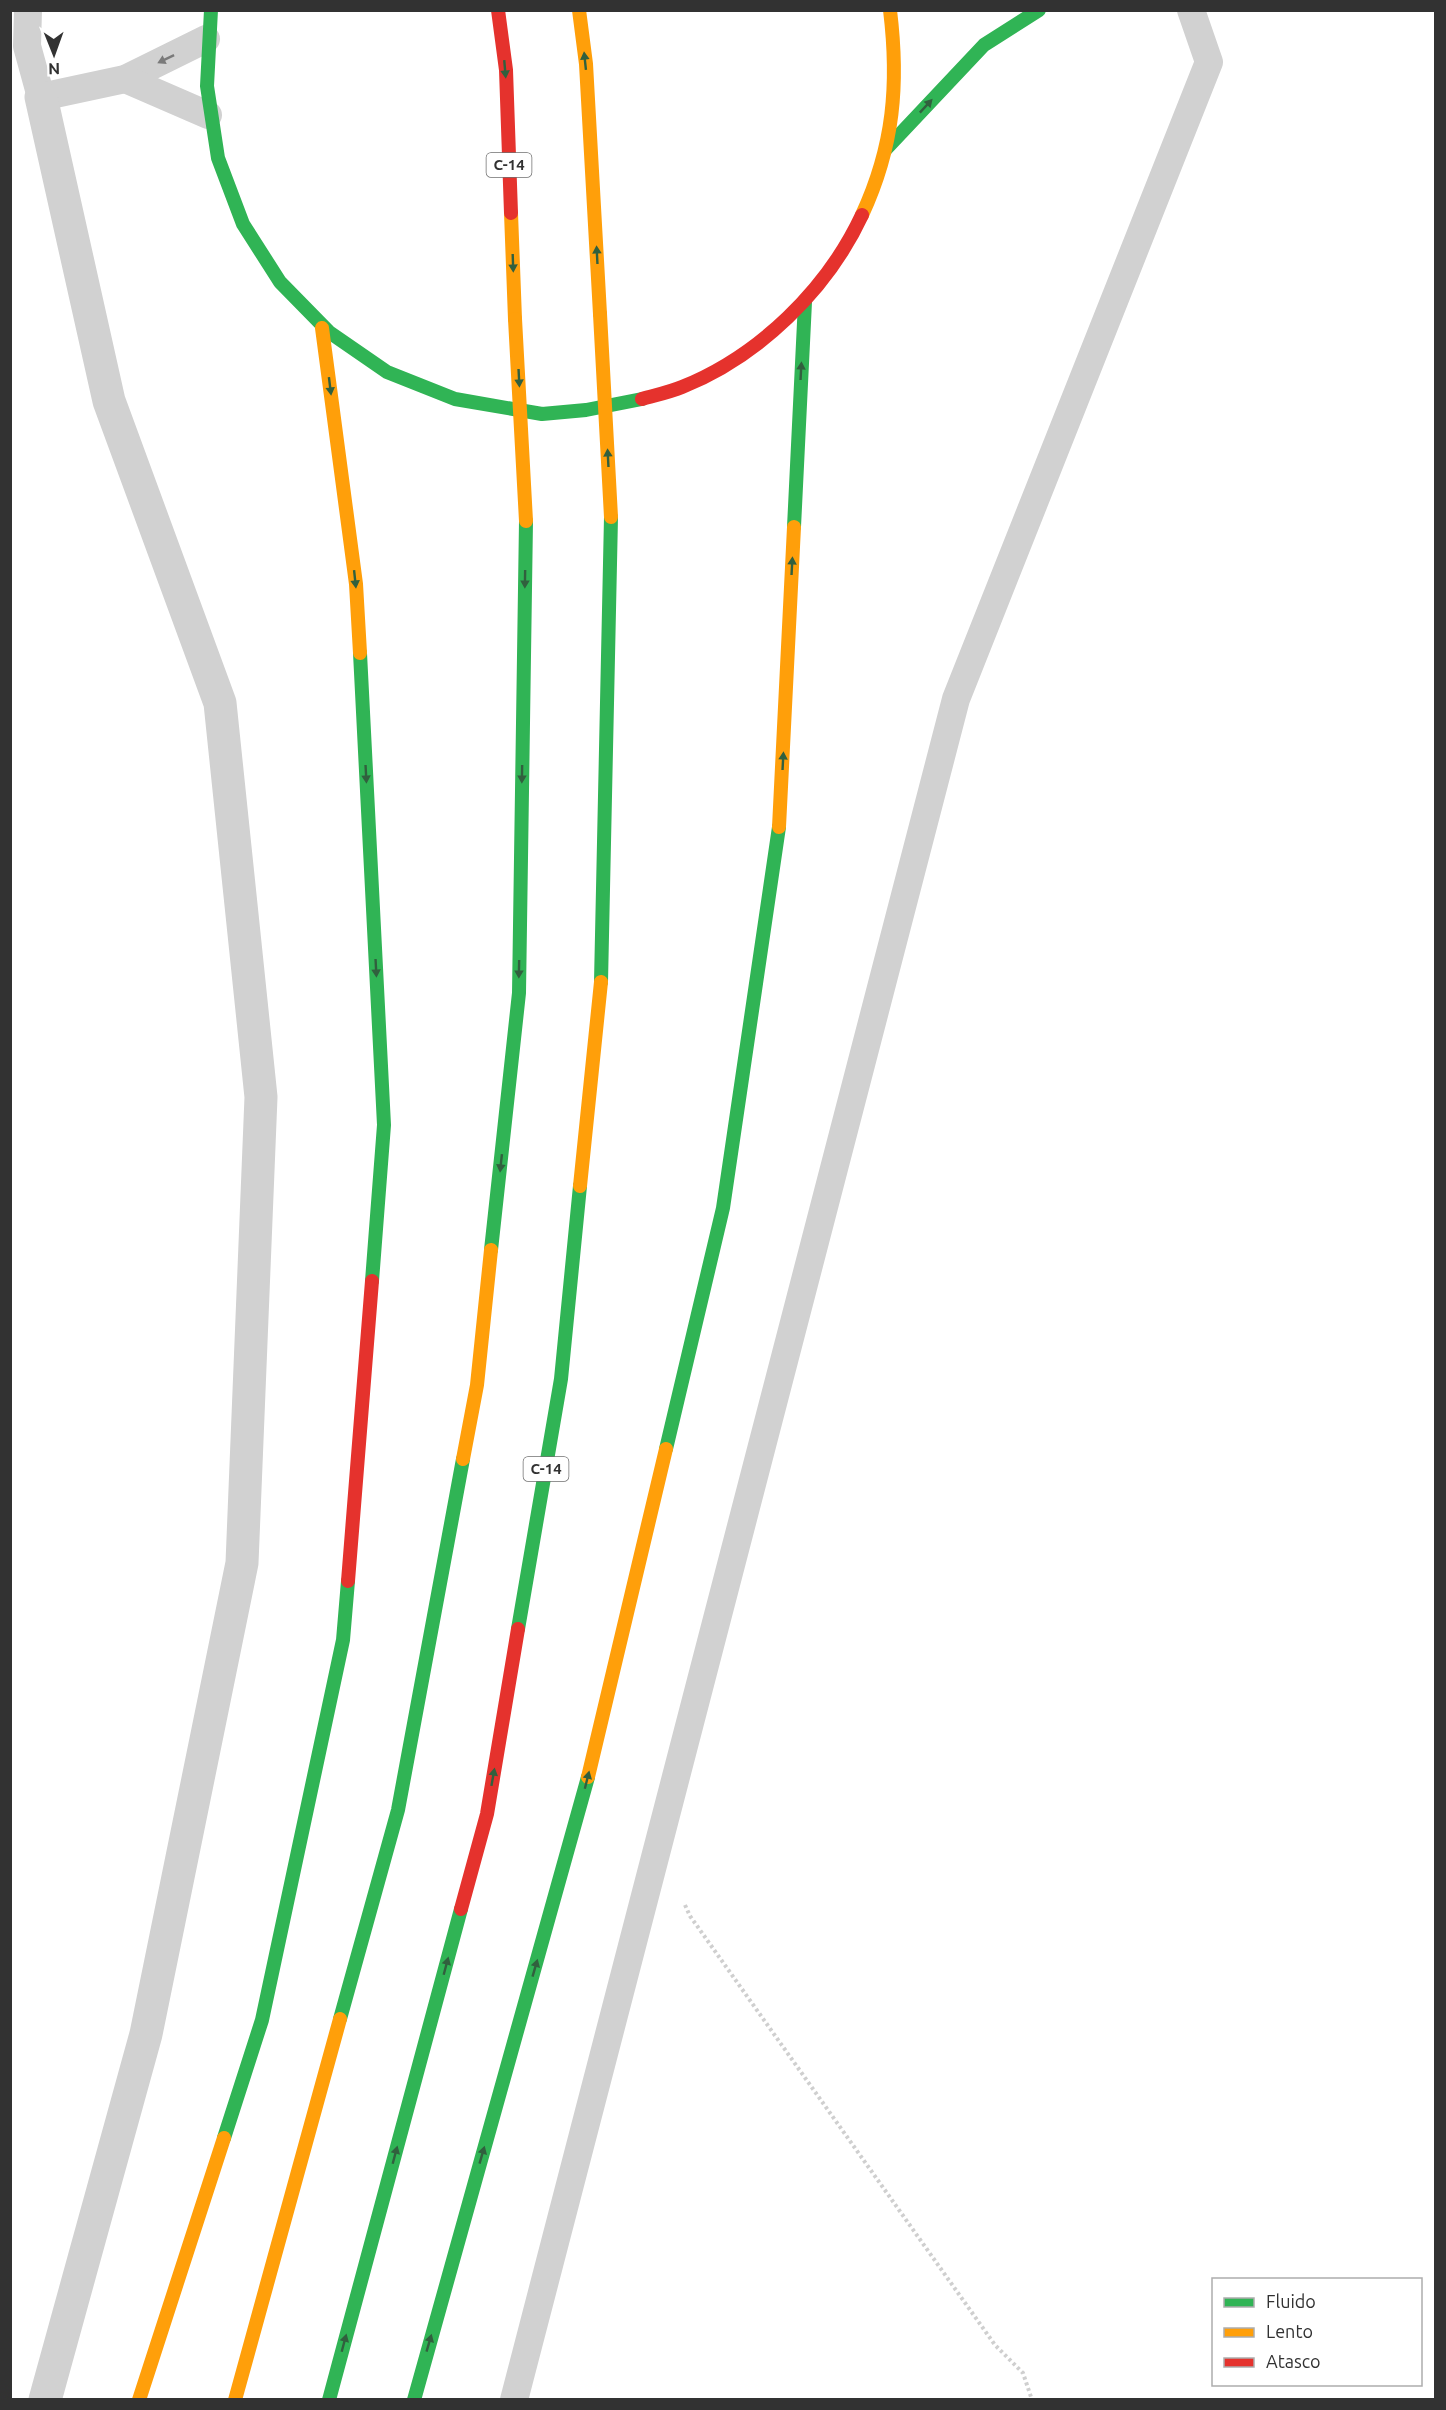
<svg xmlns="http://www.w3.org/2000/svg" width="1446" height="2410" font-family="Ubuntu,sans-serif">
	<style>
		.lines { fill: none; stroke-linecap: round; stroke-linejoin: round }
		.path { stroke: #cfcfcf; stroke-width: 4; stroke-dasharray: 3 3; stroke-linecap: butt }
		.lane { stroke: #d1d1d1; stroke-width: 28 }
		.street { stroke: #d1d1d1; stroke-width: 33 }
		.fast { stroke: #30b455; stroke-width: 14 }
		.slow { stroke: #ff9f0a; stroke-width: 14 }
		.jam { stroke: #e5322d; stroke-width: 14 }
		.slow-bridge { stroke: #ff9f0a; stroke-width: 14 }
		.oneway { fill: #7a7a7a }
		.oneway2 { fill: #31603e }
		.labels { text-anchor: middle; stroke-width: 6; stroke-linejoin: round; paint-order: stroke }
		.shield { fill: #fff; stroke: #707070; stroke-width: 1.5 }
		.shield-label { font-size: 15px; font-weight: bold; fill: #323232 }
	</style>
	<rect width="100%" height="100%" fill="#fff"/>
	<g class="lines">
		<!-- path -->
		<polyline class="path" points="685,1905 690,1916 995,2345 1023,2373 1032,2400"/>
		<!-- lane -->
		<g class="lane">
			<polyline points="28,10 27,46 41,97 125,79 206,39"/>
			<polyline points="125,79 208,115"/>
			<polyline points="514,2400 956,699 1209,62 1191,10"/>
		</g>
		<!-- street -->
		<polyline class="street" points="41,97 109,401 220,703 261,1097 242,1563 146,2034 45,2400"/>
		<!-- fast -->
		<g class="fast">
			<polyline points="211,10 207,86 218,158 243,224 280,282 329,332 387,372 455,399 542,414 586,410 642,399"/>
			<polyline points="886,149 984,45 1039,10"/>
			<polyline points="794,527 805,302"/>
			<polyline points="360,653 384,1125 372,1281"/>
			<polyline points="601,982 611,517"/>
			<polyline points="491,1250 519,993 526,521"/>
			<polyline points="666,1449 723,1208 779,827"/>
			<polyline points="518,1629 561,1379 580,1186"/>
			<polyline points="340,2019 398,1810 463,1459"/>
			<polyline points="224,2138 262,2020 343,1640 348,1581"/>
			<polyline points="329,2400 461,1909"/>
			<polyline points="414,2400 588,1777"/>
		</g>
		<!-- slow -->
		<g class="slow">
			<polyline points="579,10 586,64 600,314"/>
			<polyline points="511,213 515,319"/>
			<path d="M862,215c32,-69 37,-131 28,-205"/>
			<polyline points="322,328 356,584 360,653"/>
			<polyline points="779,827 794,527"/>
			<polyline points="580,1186 601,982"/>
			<polyline points="463,1459 477,1385 491,1250"/>
			<polyline points="588,1777 666,1449"/>
			<polyline points="139,2400 224,2138"/>
			<polyline points="235,2400 340,2019"/>
		</g>
		<!-- jam -->
		<g class="jam">
			<polyline points="498,10 506,70 511,213"/>
			<path d="M642,399c14,-4 28,-7 40,-12 77,-31 145,-97 180,-172"/>
			<polyline points="348,1581 372,1281"/>
			<polyline points="461,1909 487,1814 518,1629"/>
		</g>
		<!-- slow-bridge -->
		<g class="slow-bridge">
			<polyline points="600,314 611,517"/>
			<polyline points="515,319 526,521"/>
		</g>
	</g>
	<!-- one-way arrows -->
	<defs><path id="oneway-solid" d="M-6-.8H1V-3.2L6.5 0L1 3.2V.8H-6Z" transform="scale(1.5)"/></defs>
	<use class="oneway" href="#oneway-solid" transform="translate(166 59) rotate(154)"/>
	<g class="oneway2">
		<use href="#oneway-solid" transform="translate(585 61) rotate(-96)"/>
		<use href="#oneway-solid" transform="translate(505 69) rotate(85)"/>
		<use href="#oneway-solid" transform="translate(926 106) rotate(-47)"/>
		<use href="#oneway-solid" transform="translate(597 255) rotate(-93)"/>
		<use href="#oneway-solid" transform="translate(513 263) rotate(88)"/>
		<use href="#oneway-solid" transform="translate(801 371) rotate(-87)"/>
		<use href="#oneway-solid" transform="translate(519 378) rotate(87)"/>
		<use href="#oneway-solid" transform="translate(330 386) rotate(83)"/>
		<use href="#oneway-solid" transform="translate(608 458) rotate(-93)"/>
		<use href="#oneway-solid" transform="translate(792 566) rotate(-87)"/>
		<use href="#oneway-solid" transform="translate(355 579) rotate(84)"/>
		<use href="#oneway-solid" transform="translate(525 579) rotate(91)"/>
		<use href="#oneway-solid" transform="translate(783 761) rotate(-87)"/>
		<use href="#oneway-solid" transform="translate(366 774) rotate(87)"/>
		<use href="#oneway-solid" transform="translate(522 774) rotate(91)"/>
		<use href="#oneway-solid" transform="translate(376 968) rotate(87)"/>
		<use href="#oneway-solid" transform="translate(519 969) rotate(91)"/>
		<use href="#oneway-solid" transform="translate(501 1163) rotate(96)"/>
		<use href="#oneway-solid" transform="translate(493 1777) rotate(-80)"/>
		<use href="#oneway-solid" transform="translate(587 1780) rotate(-76)"/>
		<use href="#oneway-solid" transform="translate(446 1966) rotate(-75)"/>
		<use href="#oneway-solid" transform="translate(535 1968) rotate(-74)"/>
		<use href="#oneway-solid" transform="translate(395 2155) rotate(-75)"/>
		<use href="#oneway-solid" transform="translate(482 2155) rotate(-74)"/>
		<use href="#oneway-solid" transform="translate(344 2343) rotate(-75)"/>
		<use href="#oneway-solid" transform="translate(429 2343) rotate(-74)"/>
	</g>
	<g class="labels">
		<!-- shield labels -->
		<g class="shield">
			<rect x="486.5" y="153" width="45" height="24" rx="4.5"/>
			<rect x="523.5" y="1457" width="45" height="24" rx="4.5"/>
		</g>
		<g class="shield-label">
			<text x="509" y="170">C-14</text>
			<text x="546" y="1474">C-14</text>
		</g>
	</g>
	<!-- border -->
	<rect width="1446" height="2410" fill="none" stroke="#323232" stroke-width="24"/>
	<!-- legend -->
	<rect x="1212" y="2278" width="210" height="108" fill="#ffffff" stroke="#adadad" stroke-width="1.5"/>
	<rect x="1224" y="2298" width="30" height="9" fill="#30b455" stroke="#adadad" stroke-width="1.5"/>
	<text x="1266" y="2308" font-size="18" fill="#323232">Fluido</text>
	<rect x="1224" y="2328" width="30" height="9" fill="#ff9f0a" stroke="#adadad" stroke-width="1.5"/>
	<text x="1266" y="2338" font-size="18" fill="#323232">Lento</text>
	<rect x="1224" y="2358" width="30" height="9" fill="#e5322d" stroke="#adadad" stroke-width="1.5"/>
	<text x="1266" y="2368" font-size="18" fill="#323232">Atasco</text>
	<!-- north arrow -->
	<g transform="translate(54 54) rotate(179)" stroke="#ffffff" stroke-width="4.5" paint-order="stroke">
	<path d="M0-4.5L10 22L0 15L-10 22Z" fill="#323232"/>
	<text y="-9" font-size="16" font-weight="bold" text-anchor="middle" fill="#323232">N</text>
	</g>
</svg>
